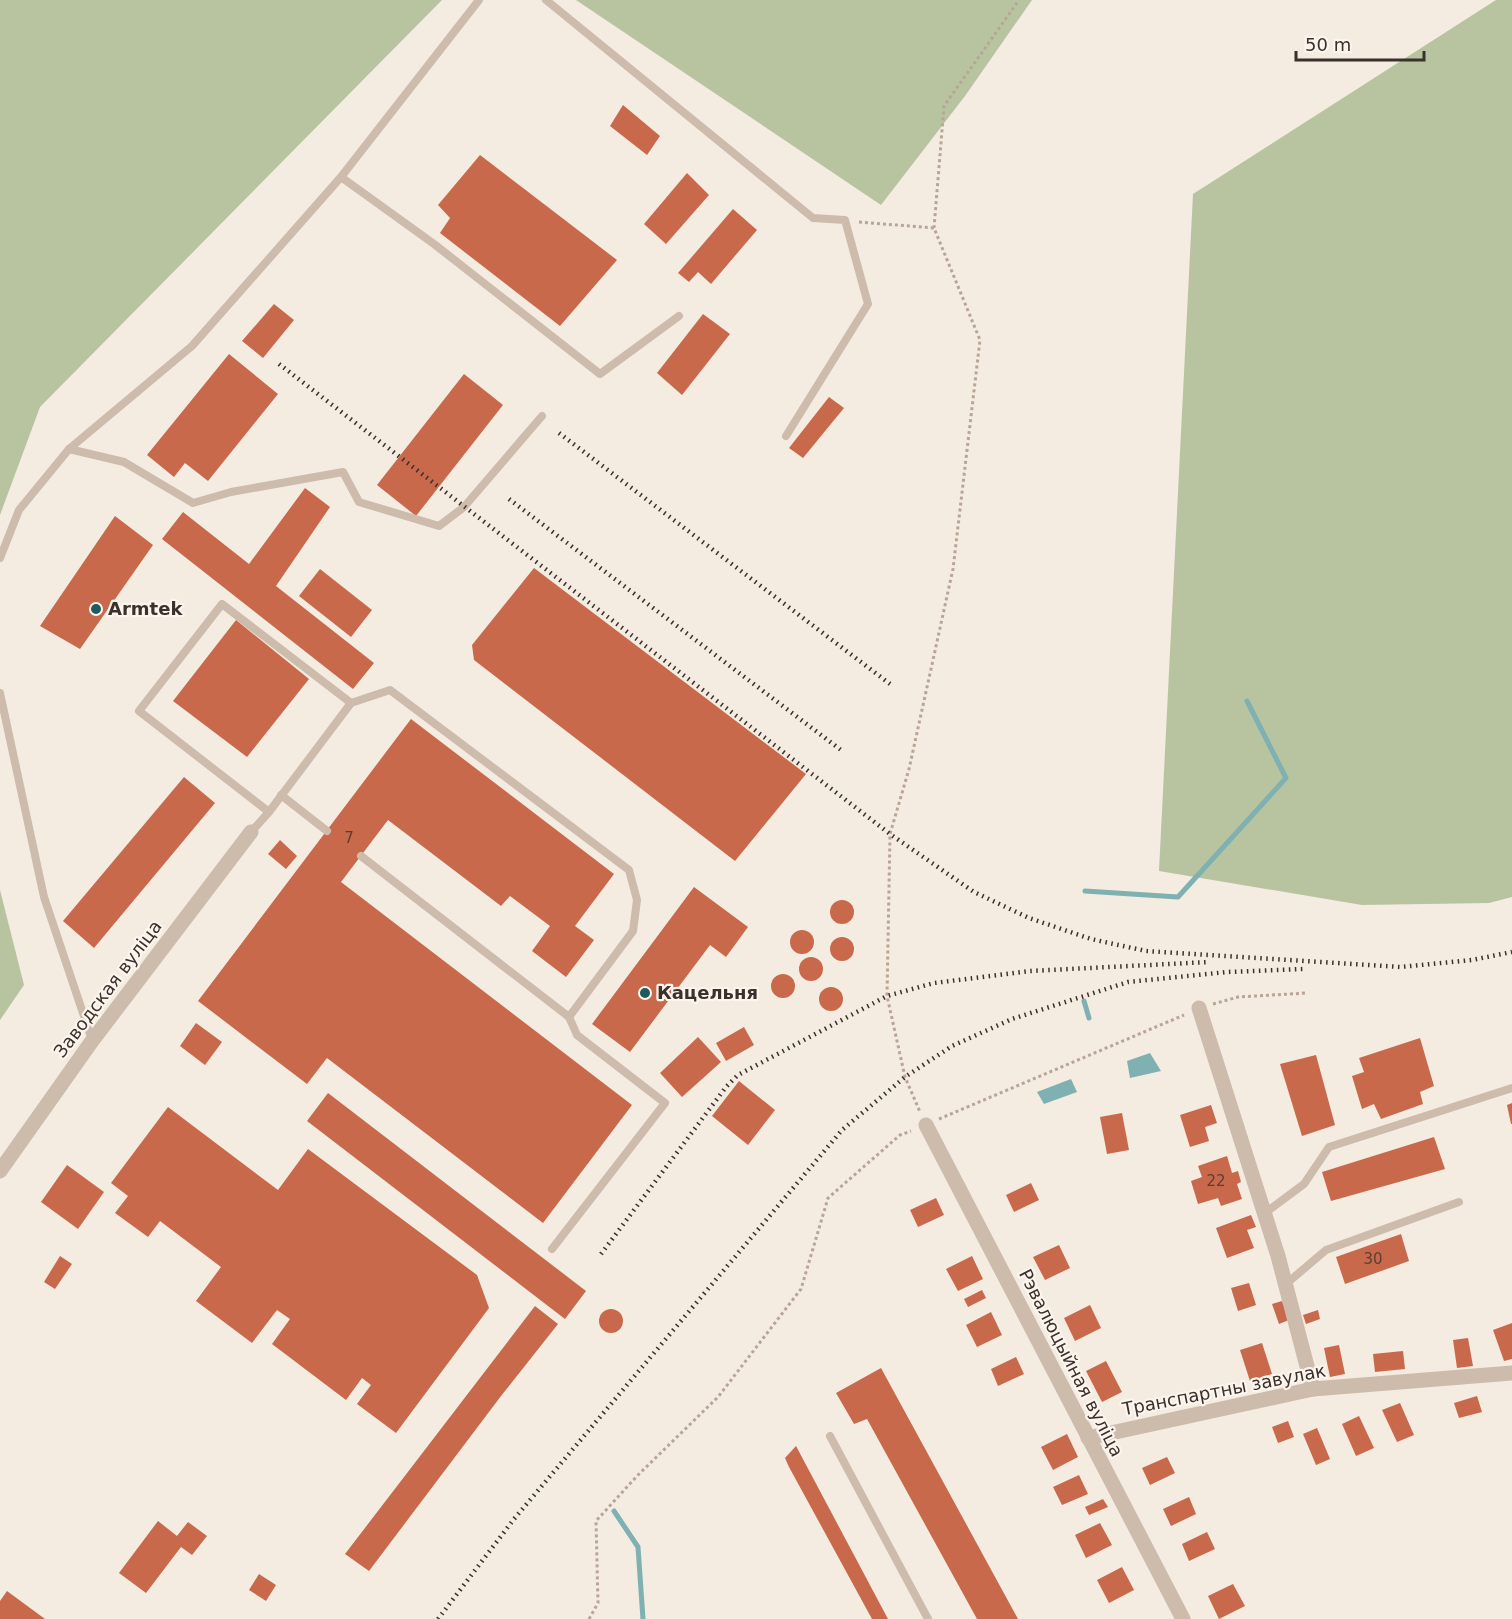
<svg xmlns="http://www.w3.org/2000/svg" width="1512" height="1619" font-family="'DejaVu Sans',sans-serif">
	<style>
		.green { fill: #b8c4a0 }
		.water { fill: #7fb0b2 }
		.lines { fill: none; stroke-linecap: round; stroke-linejoin: round }
		.stream { stroke: #7fb0b2; stroke-width: 5 }
		.building { fill: #c8694b }
		.path { stroke: #b9a596; stroke-width: 3; stroke-dasharray: 3 3; stroke-linecap: butt }
		.service { stroke: #cdbbac; stroke-width: 8 }
		.minor { stroke: #cdbbac; stroke-width: 15 }
		.rail { stroke: #3b302b; stroke-width: 4.5; stroke-dasharray: 1.5 4.5; stroke-linecap: butt }
		.poi-dot { fill: #1f5a5e; stroke: #fbf5ee; stroke-width: 2 }
		.labels { text-anchor: middle; stroke-width: 4.5; stroke-linejoin: round; paint-order: stroke }
		.number-label { font-size: 15px; fill: #5e3e33 }
		.poi-label { font-size: 18px; font-weight: bold; fill: #3b302b; stroke: #fbf5ee; text-anchor: start }
		.street-label { font-size: 18px; fill: #3b302b; stroke: #fbf5ee }
	</style>
	<rect width="100%" height="100%" fill="#f4ebe1"/>
	<!-- green -->
	<g class="green">
		<polygon points="0,0 442,0 40,407 0,515"/>
		<polygon points="576,0 1032,0 965,96 881,205"/>
		<polygon points="1496,0 1512,0 1512,897 1489,903 1362,905 1159,871 1193,194"/>
		<polygon points="0,890 24,985 0,1020"/>
	</g>
	<!-- water -->
	<g class="water">
		<polygon points="1150,1053 1161,1071 1130,1078 1127,1061"/>
		<polygon points="1071,1079 1077,1092 1044,1104 1037,1092"/>
	</g>
	<g class="lines">
		<!-- stream -->
		<g class="stream">
			<polyline points="1085,891 1178,897 1286,778 1247,701"/>
			<polyline points="1084,1001 1089,1018"/>
			<polyline points="614,1511 638,1547 643,1619"/>
		</g>
	</g>
	<!-- building -->
	<g class="building">
		<polygon points="623,105 660,136 647,155 610,126"/>
		<polygon points="480,155 617,260 560,326 440,233 450,218 438,205"/>
		<polygon points="687,173 709,195 666,244 644,224"/>
		<polygon points="733,209 757,230 711,284 698,272 689,282 678,273"/>
		<polygon points="274,304 294,320 263,358 242,341"/>
		<polygon points="703,314 730,334 682,395 657,373"/>
		<polygon points="229,354 278,394 208,481 185,463 174,477 147,455"/>
		<polygon points="464,374 503,405 416,516 377,485"/>
		<polygon points="829,397 844,408 803,458 789,448"/>
		<polygon points="305,488 330,507 276,586 374,663 353,689 162,539 183,512 249,564"/>
		<polygon points="115,516 153,545 80,649 40,626"/>
		<polygon points="534,568 806,774 735,861 474,660 472,645"/>
		<polygon points="320,569 372,610 351,637 299,596"/>
		<polygon points="236,620 309,679 247,757 173,701"/>
		<polygon points="411,719 614,874 575,926 594,940 566,977 532,951 550,926 510,896 501,906 388,820 341,882 632,1105 543,1223 327,1058 307,1084 198,1001"/>
		<polygon points="184,777 215,803 94,948 63,921"/>
		<polygon points="280,840 297,856 286,869 268,854"/>
		<polygon points="694,887 748,927 726,957 710,945 630,1052 592,1024"/>
		<circle cx="842" cy="912" r="12"/>
		<circle cx="802" cy="942" r="12"/>
		<circle cx="842" cy="949" r="12"/>
		<circle cx="811" cy="969" r="12"/>
		<circle cx="783" cy="986" r="12"/>
		<circle cx="831" cy="999" r="12"/>
		<polygon points="196,1023 222,1042 205,1065 180,1046"/>
		<polygon points="744,1027 754,1045 726,1061 716,1043"/>
		<polygon points="698,1037 721,1062 682,1097 660,1073"/>
		<polygon points="1420,1038 1434,1086 1420,1092 1423,1104 1381,1119 1374,1104 1362,1109 1352,1076 1364,1072 1359,1058"/>
		<polygon points="1316,1055 1335,1125 1302,1136 1280,1064"/>
		<polygon points="739,1081 775,1110 748,1145 712,1116"/>
		<polygon points="328,1093 586,1291 565,1319 307,1121"/>
		<polygon points="1512,1103 1512,1124 1511,1124 1507,1105"/>
		<polygon points="1211,1105 1217,1123 1205,1127 1209,1141 1190,1147 1180,1115"/>
		<polygon points="168,1107 278,1190 308,1149 477,1275 489,1308 396,1433 357,1404 371,1385 362,1378 346,1400 272,1344 290,1319 277,1310 252,1343 196,1301 221,1267 160,1221 148,1237 115,1213 128,1196 111,1183"/>
		<polygon points="1122,1113 1129,1150 1107,1154 1100,1117"/>
		<polygon points="1434,1137 1445,1169 1331,1201 1322,1172"/>
		<polygon points="1227,1156 1232,1173 1238,1171 1241,1182 1237,1184 1242,1199 1221,1206 1218,1198 1198,1204 1191,1181 1202,1177 1198,1166"/>
		<polygon points="67,1165 104,1192 78,1229 41,1202"/>
		<polygon points="1031,1183 1039,1200 1014,1212 1006,1195"/>
		<polygon points="936,1198 944,1215 918,1227 910,1210"/>
		<polygon points="1251,1215 1256,1227 1247,1230 1254,1248 1227,1258 1216,1228"/>
		<polygon points="1401,1234 1409,1261 1345,1284 1336,1257"/>
		<polygon points="1059,1245 1070,1268 1045,1280 1033,1257"/>
		<polygon points="60,1256 72,1264 55,1289 44,1282"/>
		<polygon points="972,1256 983,1279 958,1291 946,1269"/>
		<polygon points="1249,1283 1256,1305 1238,1311 1231,1288"/>
		<polygon points="982,1290 986,1298 968,1307 964,1299"/>
		<polygon points="1282,1301 1289,1320 1279,1324 1272,1304"/>
		<polygon points="1090,1305 1101,1328 1075,1341 1064,1318"/>
		<polygon points="535,1306 558,1324 501,1396 369,1571 345,1554"/>
		<circle cx="611" cy="1321" r="12"/>
		<polygon points="1318,1310 1320,1319 1306,1324 1303,1315"/>
		<polygon points="991,1312 1002,1335 977,1347 966,1325"/>
		<polygon points="1512,1323 1512,1359 1504,1361 1493,1330"/>
		<polygon points="1468,1338 1473,1366 1457,1368 1453,1340"/>
		<polygon points="1262,1343 1272,1374 1250,1381 1240,1350"/>
		<polygon points="1339,1345 1345,1374 1330,1377 1324,1348"/>
		<polygon points="1403,1351 1405,1369 1375,1372 1373,1354"/>
		<polygon points="1016,1357 1024,1374 998,1386 991,1369"/>
		<polygon points="1106,1361 1122,1392 1102,1402 1086,1371"/>
		<polygon points="881,1368 1018,1619 977,1619 867,1419 854,1424 836,1393"/>
		<polygon points="1477,1396 1482,1412 1459,1418 1454,1403"/>
		<polygon points="1400,1403 1414,1435 1397,1442 1382,1410"/>
		<polygon points="1359,1416 1374,1448 1356,1456 1342,1424"/>
		<polygon points="1288,1421 1294,1437 1278,1443 1272,1427"/>
		<polygon points="1317,1428 1330,1459 1316,1465 1303,1434"/>
		<polygon points="1067,1434 1078,1457 1053,1470 1041,1447"/>
		<polygon points="796,1446 888,1619 872,1619 789,1467 785,1458"/>
		<polygon points="1167,1457 1175,1473 1150,1485 1142,1468"/>
		<polygon points="1079,1475 1088,1494 1062,1505 1053,1487"/>
		<polygon points="1189,1497 1196,1514 1171,1526 1163,1509"/>
		<polygon points="1103,1499 1108,1507 1089,1515 1085,1507"/>
		<polygon points="158,1521 177,1536 188,1522 207,1536 192,1555 181,1547 146,1593 119,1573"/>
		<polygon points="1100,1523 1112,1545 1086,1558 1075,1535"/>
		<polygon points="1207,1532 1215,1549 1189,1561 1182,1544"/>
		<polygon points="1122,1567 1134,1590 1109,1603 1097,1580"/>
		<polygon points="259,1574 276,1585 266,1601 249,1590"/>
		<polygon points="1233,1584 1245,1606 1219,1619 1208,1596"/>
		<polygon points="7,1591 45,1619 0,1619 0,1601"/>
	</g>
	<g class="lines">
		<!-- path -->
		<g class="path">
			<polyline points="859,222 934,228 980,340 953,569 909,769 890,834 887,996 905,1077 920,1112"/>
			<polyline points="934,228 944,106 1019,0"/>
			<polyline points="1213,1004 1238,997 1307,993"/>
			<polyline points="939,1119 1184,1015"/>
			<polyline points="589,1619 598,1603 596,1521 637,1476 718,1397 801,1289 828,1198 900,1135 911,1131"/>
		</g>
		<!-- service -->
		<g class="service">
			<polyline points="546,0 813,218 845,220 868,304 786,436"/>
			<polyline points="341,177 434,244 600,374 679,316"/>
			<polyline points="69,449 124,462 193,503 231,492 343,472 359,502 439,526 464,507 542,416"/>
			<polyline points="0,558 19,510 69,449 192,346 341,177 479,0"/>
			<polyline points="0,693 44,897 92,1040"/>
			<polyline points="351,703 390,690 629,870 637,900 633,931 569,1017 361,856"/>
			<polyline points="281,795 327,831"/>
			<polyline points="251,832 269,812 351,703 222,604 139,711 269,812"/>
			<polyline points="1265,1213 1304,1184 1329,1147 1512,1088"/>
			<polyline points="552,1249 665,1103 577,1035 569,1017"/>
			<polyline points="1286,1284 1326,1250 1459,1202"/>
			<polyline points="830,1436 928,1619"/>
		</g>
		<!-- minor -->
		<g class="minor">
			<polyline points="1199,1008 1278,1256 1313,1389"/>
			<polyline points="926,1125 1183,1619"/>
			<polyline points="0,1171 92,1041 251,832"/>
			<polyline points="1088,1438 1313,1389 1512,1373"/>
		</g>
		<!-- rail -->
		<g class="rail">
			<polyline points="279,364 890,834 974,892 1029,918 1091,939 1146,951 1400,967 1472,960 1512,952"/>
			<polyline points="559,433 890,684"/>
			<polyline points="509,499 841,750"/>
			<polyline points="601,1254 726,1087 738,1075 887,996 934,983 1030,971 1209,962"/>
			<polyline points="438,1619 514,1519 842,1130 905,1077 952,1046 1012,1019 1128,982 1227,972 1304,969"/>
		</g>
	</g>
	<!-- markers -->
	<g class="poi-dot">
		<circle cx="96" cy="609" r="6"/>
		<circle cx="645" cy="993" r="6"/>
	</g>
	<g class="labels">
		<!-- number labels -->
		<g class="number-label">
			<text x="349" y="843">7</text>
			<text x="1216" y="1186">22</text>
			<text x="1373" y="1264">30</text>
		</g>
		<!-- poi labels -->
		<g class="poi-label">
			<text x="108" y="615">Armtek</text>
			<text x="657" y="999">Кацельня</text>
		</g>
		<!-- street labels -->
		<g class="street-label">
			<text transform="translate(108 989) rotate(-53)" y="6">Заводская вуліца</text>
			<text transform="translate(1071 1363) rotate(63)" y="6">Рэвалюцыйная вуліца</text>
			<text transform="translate(1224 1390) rotate(-11)" y="6">Транспартны завулак</text>
		</g>
	</g>
	<!-- scale -->
	<path d="M1296 51v9h128v-9" fill="none" stroke="#3b302b" stroke-width="3"/>
	<text x="1305" y="51" font-size="18" fill="#3b302b" stroke="#fbf5ee" stroke-width="4.5" paint-order="stroke">50 m</text>
</svg>
